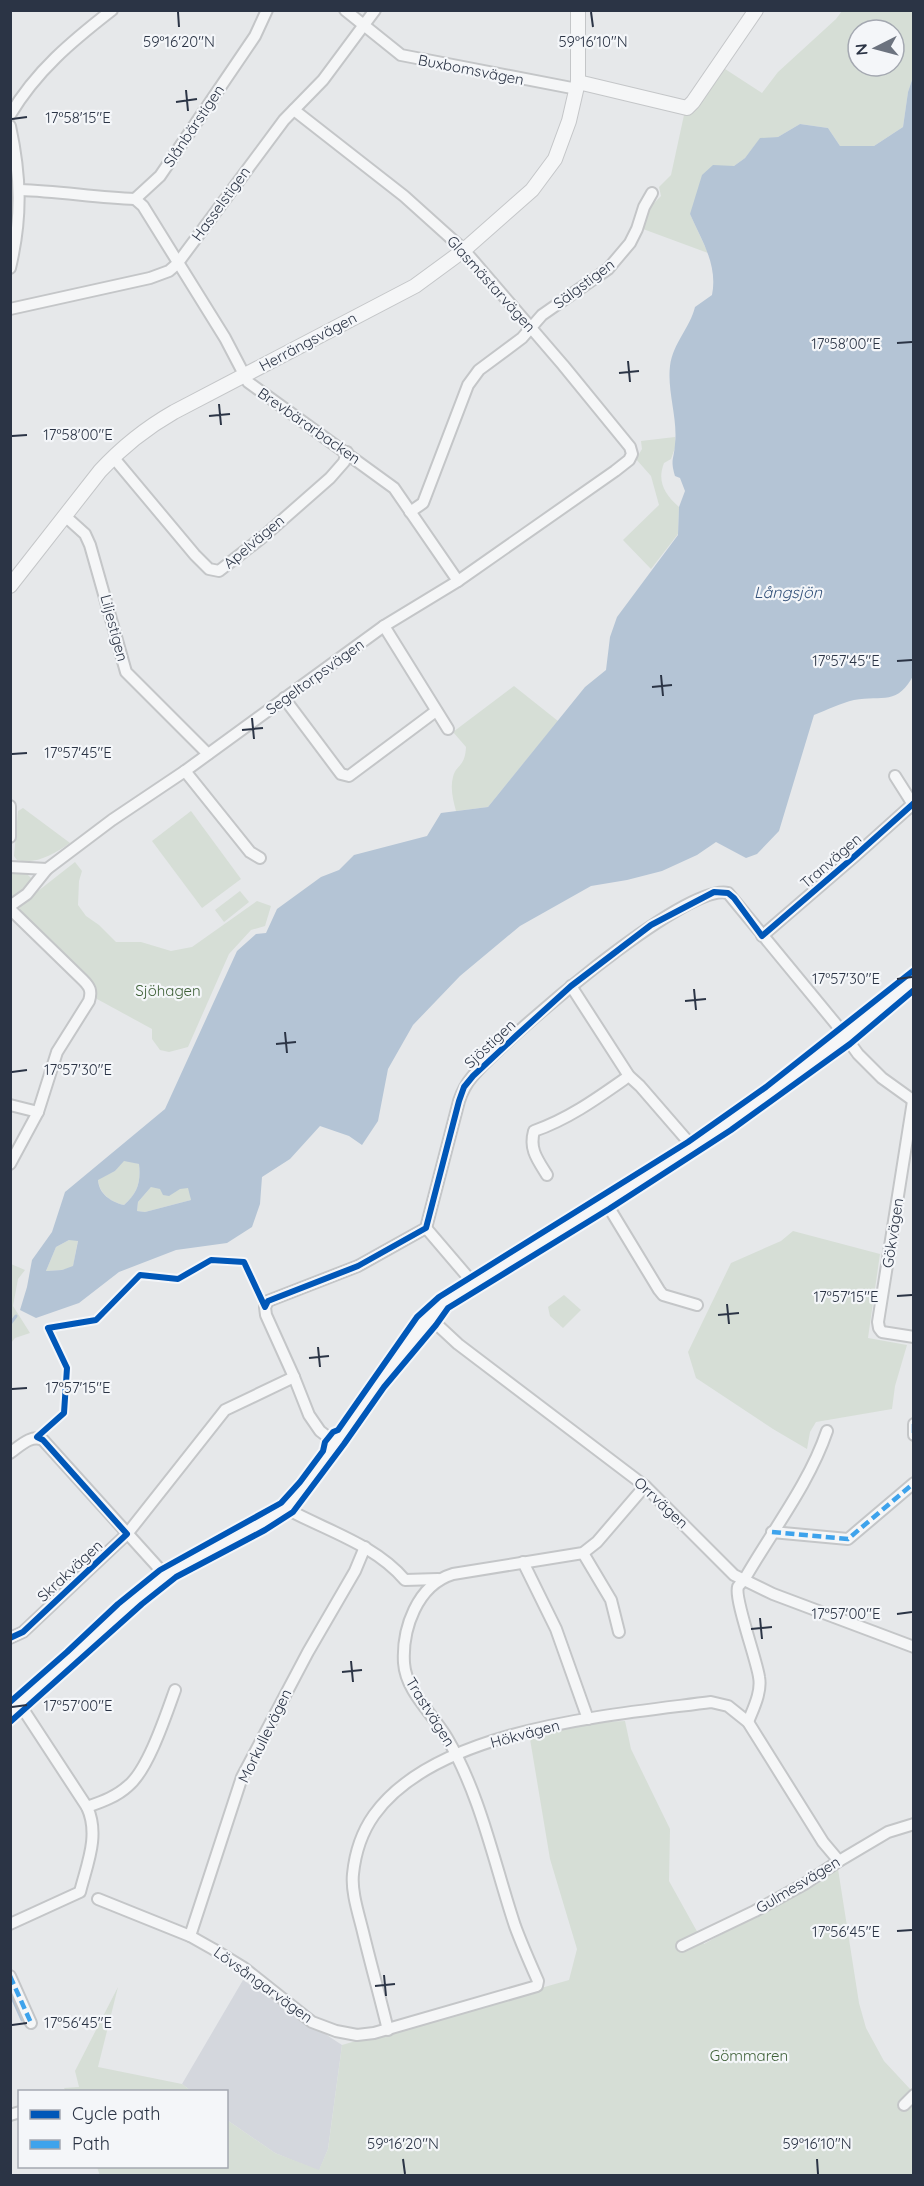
<svg xmlns="http://www.w3.org/2000/svg" width="924" height="2186" font-family="Quicksand,sans-serif">
	<style>
		.built { fill: #d4d7dd }
		.green { fill: #d6ded6; fill-rule: evenodd }
		.water { fill: #b4c4d5; fill-rule: evenodd }
		.lines { fill: none; stroke-linecap: round; stroke-linejoin: round }
		.stream { stroke: #b4c4d5; stroke-width: 3 }
		.minor-casing { stroke: #c4c6c8; stroke-width: 14 }
		.tertiary-casing { stroke: #c4c6c8; stroke-width: 16 }
		.minor { stroke: #f5f6f7; stroke-width: 10 }
		.tertiary { stroke: #f5f6f7; stroke-width: 14 }
		.quiet { stroke: #3ea3ec; stroke-width: 4.5; stroke-dasharray: 9 4.5; stroke-linecap: butt }
		.cycleway-casing { stroke: #f4f6f9; stroke-width: 10 }
		.cycleway { stroke: #0057b8; stroke-width: 6 }
		.ticks { fill: none; stroke: #2b3445; stroke-width: 2 }
		.labels { text-anchor: middle; stroke-width: 4.5; stroke-linejoin: round; paint-order: stroke }
		.street-label { font-size: 15px; fill: #2b3445; stroke: #f4f6f9 }
		.park-label { font-size: 15px; fill: #3f6138; stroke: #f4f6f9 }
		.water-label { font-size: 16px; font-style: italic; fill: #34527a; stroke: #f4f6f9 }
		.ticks-label { font-size: 15px; text-anchor: middle; fill: #2b3445; stroke: #f4f6f9; stroke-width: 4.5; stroke-linejoin: round; paint-order: stroke }
	</style>
	<rect width="100%" height="100%" fill="#e6e8ea"/>
	<!-- built -->
	<polygon class="built" points="243,1980 342,2045 328,2149 319,2171 275,2153 227,2120 226,2092 191,2091 182,2084"/>
	<!-- green -->
	<g class="green">
		<path d="M842,11h71v66l-5,15 -5,35 -29,19h-34l-12,-18 -28,-4 -22,13 -18,2 -15,19 -11,8 -44,48 18,39 -65,-24 4,-19 14,-14 -2,-9 12,-12 13,-60 9,-4 29,-44 40,26 16,-21 58,-53zM858,30h36v36h-36z"/>
		<path d="M675,437l1,8 -5,14 -7,4c-7,18 0,31 15,44l-1,27 -27,35 -28,-29 36,-35 -8,-29 -15,-17 6,-10 -1,-8z"/>
		<path d="M514,686l44,35 -70,86 -32,4c-3,-11 -6,-23 -3,-34 3,-13 12,-9 13,-30l-13,-15z"/>
		<path d="M23,808l47,35c-16,11 -34,22 -53,17l-3,-4 4,-45z"/>
		<polygon points="191,811 241,879 202,908 152,841"/>
		<polygon points="75,862 82,871 79,881 78,905 86,916 99,925 116,942 141,942 171,951 192,947 257,901 271,906 265,926 251,930 229,954 188,1047 169,1052 160,1050 152,1039 152,1029 97,999 95,990 20,910 20,905 24,902"/>
		<path d="M19,872l8,2 4,4c-2,11 -12,17 -20,23v-27z"/>
		<polygon points="240,891 249,902 224,922 215,910"/>
		<path d="M124,1160l15,4c2,17 -1,29 -15,41 -13,-3 -25,-11 -26,-26l17,-8z"/>
		<polygon points="151,1187 189,1188 191,1200 145,1212 137,1211 138,1202"/>
		<polygon points="793,1231 880,1254 868,1338 907,1345 895,1386 892,1409 816,1422 810,1432 807,1449 773,1429 696,1378 688,1352 731,1263 781,1241"/>
		<polygon points="69,1240 78,1240 73,1267 62,1270 46,1271 56,1247"/>
		<polygon points="11,1264 25,1270 18,1279 13,1306 30,1333 15,1338 11,1343"/>
		<polygon points="564,1295 581,1310 563,1328 550,1316 548,1307"/>
		<polygon points="625,1721 631,1749 670,1829 669,1881 704,1944 838,1869 859,2003 866,2028 884,2061 910,2089 910,2106 913,2103 913,2175 100,2176 97,2167 226,2166 227,2120 275,2153 319,2170 328,2149 342,2045 569,1980 577,1949 550,1859 530,1739 585,1723"/>
		<polygon points="118,1987 98,2067 182,2084 191,2091 66,2091 64,2088 79,2087 75,2071"/>
	</g>
	<!-- water -->
	<path class="water" d="M913,77l1,597c-16,32 -31,21 -60,26 -13,3 -27,10 -40,15l-35,116 -22,23 -11,4 -30,-16 -19,13 -35,16 -35,9 -36,6 -71,40 -60,50 -47,49 -25,44 -10,52 -16,24 -13,-9 -29,-10 -30,33 -28,18 -2,27 -8,23 -25,16 -51,7 -57,22 -40,31 -43,15 -16,-8 7,-23 5,-27 20,-28 13,-40 100,-83 72,-158 19,-17 10,-1 11,-24 44,-32 18,-7 15,-15 73,-19 14,-23 47,-6 97,-120 21,-17 4,-33 7,-20 61,-82 1,-28 6,-16 -5,-13 -5,-2c-5,-17 -1,-16 0,-32 3,-25 -8,-53 -5,-78 3,-23 20,-38 25,-59l17,-12c6,-30 -10,-54 -22,-81l12,-39 11,-10 21,1 11,-8 15,-20 18,-1 22,-13 28,4 12,18h34l29,-19 5,-35zM124,1161l15,3c2,17 -1,29 -15,41 -13,-3 -25,-11 -26,-25l17,-9zM151,1187l9,2 3,6 6,1 11,-7 8,-1 3,12 -46,12 -8,-1 1,-9zM69,1240l9,1 -5,25 -11,4 -16,1 10,-24z"/>
	<g class="lines">
		<!-- stream -->
		<g class="stream">
			<polyline points="10,1324 16,1316"/>
			<polyline points="10,1993 22,2020"/>
		</g>
		<!-- minor casing -->
		<g class="minor-casing">
			<g id="minor">
				<polyline points="345,10 401,55 577,89"/>
				<path d="M10,115c26,-44 62,-74 102,-105"/>
				<path d="M10,126c11,50 12,92 0,142"/>
				<path d="M20,190c39,1 77,8 115,9l25,-23 95,-140 12,-26"/>
				<polyline points="135,199 143,206 225,338 248,382 394,488 458,581"/>
				<polyline points="10,309 150,278 169,271 177,264 284,120 323,80 375,10"/>
				<polyline points="113,457 195,555 209,569 219,571 264,536 330,478 344,462 347,452"/>
				<polyline points="410,512 423,503 468,385 479,370 522,338 542,315 608,269 630,243 637,229 644,207 652,193"/>
				<polyline points="65,516 85,534 90,545 126,672 208,754"/>
				<polyline points="384,626 448,729"/>
				<polyline points="284,698 341,774 349,776 436,711"/>
				<polyline points="185,771 250,852 260,858"/>
				<polyline points="895,776 914,806"/>
				<polyline points="10,806 10,837"/>
				<polyline points="10,867 47,869"/>
				<polyline points="10,906 27,894 47,869 112,820 185,771 384,626 458,581 615,471 629,460 632,454 630,447 563,365 464,250 404,196 294,110"/>
				<path d="M10,909l73,71c7,7 9,11 6,21l-32,51 -19,60 -28,52"/>
				<polyline points="762,936 856,855 914,803"/>
				<polyline points="571,986 629,1076 640,1086 692,1146"/>
				<polyline points="913,1101 878,1322 879,1328 882,1332 914,1337"/>
				<polyline points="10,1105 38,1112"/>
				<path d="M547,1175c-10,-16 -18,-26 -13,-44 35,-12 65,-34 95,-55"/>
				<polyline points="605,1201 659,1290 663,1295 697,1305"/>
				<polyline points="426,1228 473,1283"/>
				<polyline points="430,1318 458,1344 645,1486 734,1575 773,1594 914,1647"/>
				<polyline points="914,1424 914,1435"/>
				<path d="M337,1444l-17,-13 -11,-16 -15,-38 -28,-62 -1,-8 3,-6 90,-35 68,-38 33,-127c3,-9 7,-17 13,-24 30,-36 214,-196 256,-184l112,136 18,25 24,24 32,23"/>
				<path d="M10,1453c10,-7 21,-19 33,-13l122,135"/>
				<path d="M287,1509c40,22 87,35 118,71l33,-1"/>
				<polyline points="772,1532 848,1539 914,1483"/>
				<polyline points="583,1553 611,1600 619,1632"/>
				<polyline points="523,1562 556,1629 588,1719"/>
				<polyline points="10,1638 23,1632 127,1534 225,1410 294,1377"/>
				<path d="M748,1722c5,-13 14,-30 11,-45 -2,-16 -25,-79 -21,-90 1,-2 5,-6 6,-7 28,-49 65,-96 83,-149"/>
				<path d="M87,1807c14,-5 29,-10 41,-21 20,-16 38,-71 47,-96"/>
				<path d="M98,1899l92,37 23,13 31,19 68,54 24,9 21,4 17,-2 163,-47 1,-5c-8,-18 -16,-36 -23,-55 -21,-63 -34,-130 -68,-188 -14,-24 -41,-46 -43,-75 -2,-34 13,-78 49,-89l130,-21 14,-11 48,-56"/>
				<path d="M10,1924l70,-32c7,-28 20,-57 7,-85l-68,-104"/>
				<polyline points="190,1936 242,1777 308,1652 355,1571 365,1547"/>
				<polyline points="682,1946 755,1911 806,1883 839,1861 888,1832 914,1824"/>
				<polyline points="10,1976 31,2023"/>
				<path d="M388,2030c-8,-33 -17,-65 -25,-98 -4,-17 -12,-40 -10,-58 2,-20 9,-42 21,-59 62,-87 238,-100 337,-113l17,4 20,16 75,120 16,19"/>
				<polyline points="904,2105 914,2095"/>
				<polyline points="10,2115 20,2112"/>
			</g>
		</g>
		<!-- tertiary casing -->
		<g class="tertiary-casing">
			<g id="tertiary">
				<polyline points="578,82 687,108 693,102 756,10"/>
				<path d="M10,586l90,-115c22,-24 46,-43 74,-59l241,-126 49,-36 68,-60 23,-31 14,-38 9,-39v-72"/>
				<polyline points="10,1711 165,1575 287,1509 300,1494 430,1318 473,1283 692,1146 754,1105 914,984"/>
			</g>
		</g>
		<!-- minor -->
		<use href="#minor" class="minor"/>
		<!-- tertiary -->
		<use href="#tertiary" class="tertiary"/>
		<!-- quiet -->
		<g class="quiet">
			<polyline points="914,1424 914,1435"/>
			<polyline points="772,1532 848,1539 914,1483"/>
			<polyline points="10,1976 31,2023"/>
		</g>
		<!-- cycleway casing -->
		<g class="cycleway-casing">
			<g id="cycleway">
				<polyline points="10,1638 23,1632 127,1534 43,1440 37,1437 64,1413 67,1368 48,1328 96,1320 140,1275 178,1279 211,1260 244,1262 265,1307 268,1301 358,1266 426,1228 459,1101 464,1087 473,1076 517,1035 571,986 651,925 714,892 728,893 734,898 762,936 856,855 914,803"/>
				<polyline points="10,1702 67,1652 118,1604 160,1570 281,1503 300,1482 323,1451 325,1442 333,1432 338,1430 417,1317 439,1297 688,1142 766,1087 914,970"/>
				<polyline points="10,1722 142,1604 176,1577 265,1530 293,1512 344,1444 384,1387 436,1325 448,1308 609,1209 731,1130 850,1044 914,990"/>
			</g>
		</g>
		<!-- cycleway -->
		<use href="#cycleway" class="cycleway"/>
	</g>
	<!-- ticks -->
	<path class="ticks" d="M178,12l1,15M591,12l2,15M186,90l2,21M176,102l21,-3M12,119l15,-2M897,343l15,-1M628,361l2,21M619,373l20,-2M219,404l2,21M209,416l21,-2M12,436l15,-1M897,661l15,-1M661,675l2,21M652,687l20,-2M252,718l2,21M242,730l21,-2M12,754l15,-1M897,979l15,-2M694,989l2,21M685,1001l21,-2M285,1032l2,21M276,1044l20,-2M12,1072l15,-2M897,1296l15,-1M727,1304l2,20M718,1315l21,-2M318,1347l2,20M309,1358l20,-2M12,1389l15,-1M897,1614l15,-2M760,1618l2,21M751,1629l21,-2M351,1661l2,21M342,1672l20,-2M12,1707l15,-2M897,1931l15,-1M384,1975l2,21M375,1986l20,-2M12,2025l15,-2M403,2159l2,15M817,2159l1,15"/>
	<g class="labels">
		<!-- street labels -->
		<g class="street-label">
			<text transform="translate(471 70) rotate(11)" y="5">Buxbomsvägen</text>
			<text transform="translate(194 126) rotate(-56)" y="5">Slånbärstigen</text>
			<text transform="translate(221 204) rotate(-54)" y="5">Hasselstigen</text>
			<text transform="translate(491 284) rotate(48)" y="5">Glasmästarvägen</text>
			<text transform="translate(584 284) rotate(-37)" y="5">Sälgstigen</text>
			<text transform="translate(308 342) rotate(-28)" y="5">Herrängsvägen</text>
			<text transform="translate(309 426) rotate(35)" y="5">Brevbärarbacken</text>
			<text transform="translate(254 542) rotate(-40)" y="5">Apelvägen</text>
			<text transform="translate(114 628) rotate(75)" y="5">Liljestigen</text>
			<text transform="translate(315 677) rotate(-36)" y="5">Segeltorpsvägen</text>
			<text transform="translate(831 861) rotate(-41)" y="5">Tranvägen</text>
			<text transform="translate(490 1044) rotate(-43)" y="5">Sjöstigen</text>
			<text transform="translate(893 1233) rotate(-81)" y="5">Gökvägen</text>
			<text transform="translate(661 1503) rotate(43)" y="5">Orrvägen</text>
			<text transform="translate(70 1571) rotate(-43)" y="5">Skrakvägen</text>
			<text transform="translate(430 1712) rotate(58)" y="5">Trastvägen</text>
			<text transform="translate(525 1734) rotate(-15)" y="5">Hökvägen</text>
			<text transform="translate(265 1736) rotate(-64)" y="5">Morkullevägen</text>
			<text transform="translate(798 1885) rotate(-31)" y="5">Gulmesvägen</text>
			<text transform="translate(263 1985) rotate(36)" y="5">Lövsångarvägen</text>
		</g>
		<!-- park labels -->
		<g class="park-label">
			<text x="168" y="996">Sjöhagen</text>
			<text x="749" y="2061">Gömmaren</text>
		</g>
		<!-- water labels -->
		<g class="water-label">
			<text x="788" y="598">Långsjön</text>
		</g>
	</g>
	<g class="ticks-label">
		<text x="179" y="47">59°16'20"N</text>
		<text x="593" y="47">59°16'10"N</text>
		<text x="78" y="123">17°58'15"E</text>
		<text x="846" y="349">17°58'00"E</text>
		<text x="78" y="440">17°58'00"E</text>
		<text x="846" y="666">17°57'45"E</text>
		<text x="78" y="758">17°57'45"E</text>
		<text x="846" y="984">17°57'30"E</text>
		<text x="78" y="1075">17°57'30"E</text>
		<text x="846" y="1302">17°57'15"E</text>
		<text x="78" y="1393">17°57'15"E</text>
		<text x="846" y="1619">17°57'00"E</text>
		<text x="78" y="1711">17°57'00"E</text>
		<text x="846" y="1937">17°56'45"E</text>
		<text x="78" y="2028">17°56'45"E</text>
		<text x="403" y="2149">59°16'20"N</text>
		<text x="817" y="2149">59°16'10"N</text>
	</g>
	<!-- border -->
	<rect width="924" height="2186" fill="none" stroke="#2b3445" stroke-width="24"/>
	<!-- legend -->
	<rect x="18" y="2090" width="210" height="78" fill="#f4f6f9" stroke="#a4a8b1" stroke-width="1.5"/>
	<rect x="30" y="2110" width="30" height="9" fill="#0057b8" stroke="#a4a8b1" stroke-width="1.5"/>
	<text x="72" y="2120" font-size="18" fill="#2b3445">Cycle path</text>
	<rect x="30" y="2140" width="30" height="9" fill="#3ea3ec" stroke="#a4a8b1" stroke-width="1.5"/>
	<text x="72" y="2150" font-size="18" fill="#2b3445">Path</text>
	<!-- north arrow -->
	<g transform="translate(876 48) rotate(264)"><circle r="28" fill="#f4f6f9" stroke="#a4a8b1" stroke-width="1.5"/>
	<path d="M0-4.5L10 22L0 15L-10 22Z" fill="#6c737f"/>
	<text y="-9" font-size="16" font-weight="bold" text-anchor="middle" fill="#2b3445">N</text>
	</g>
</svg>
